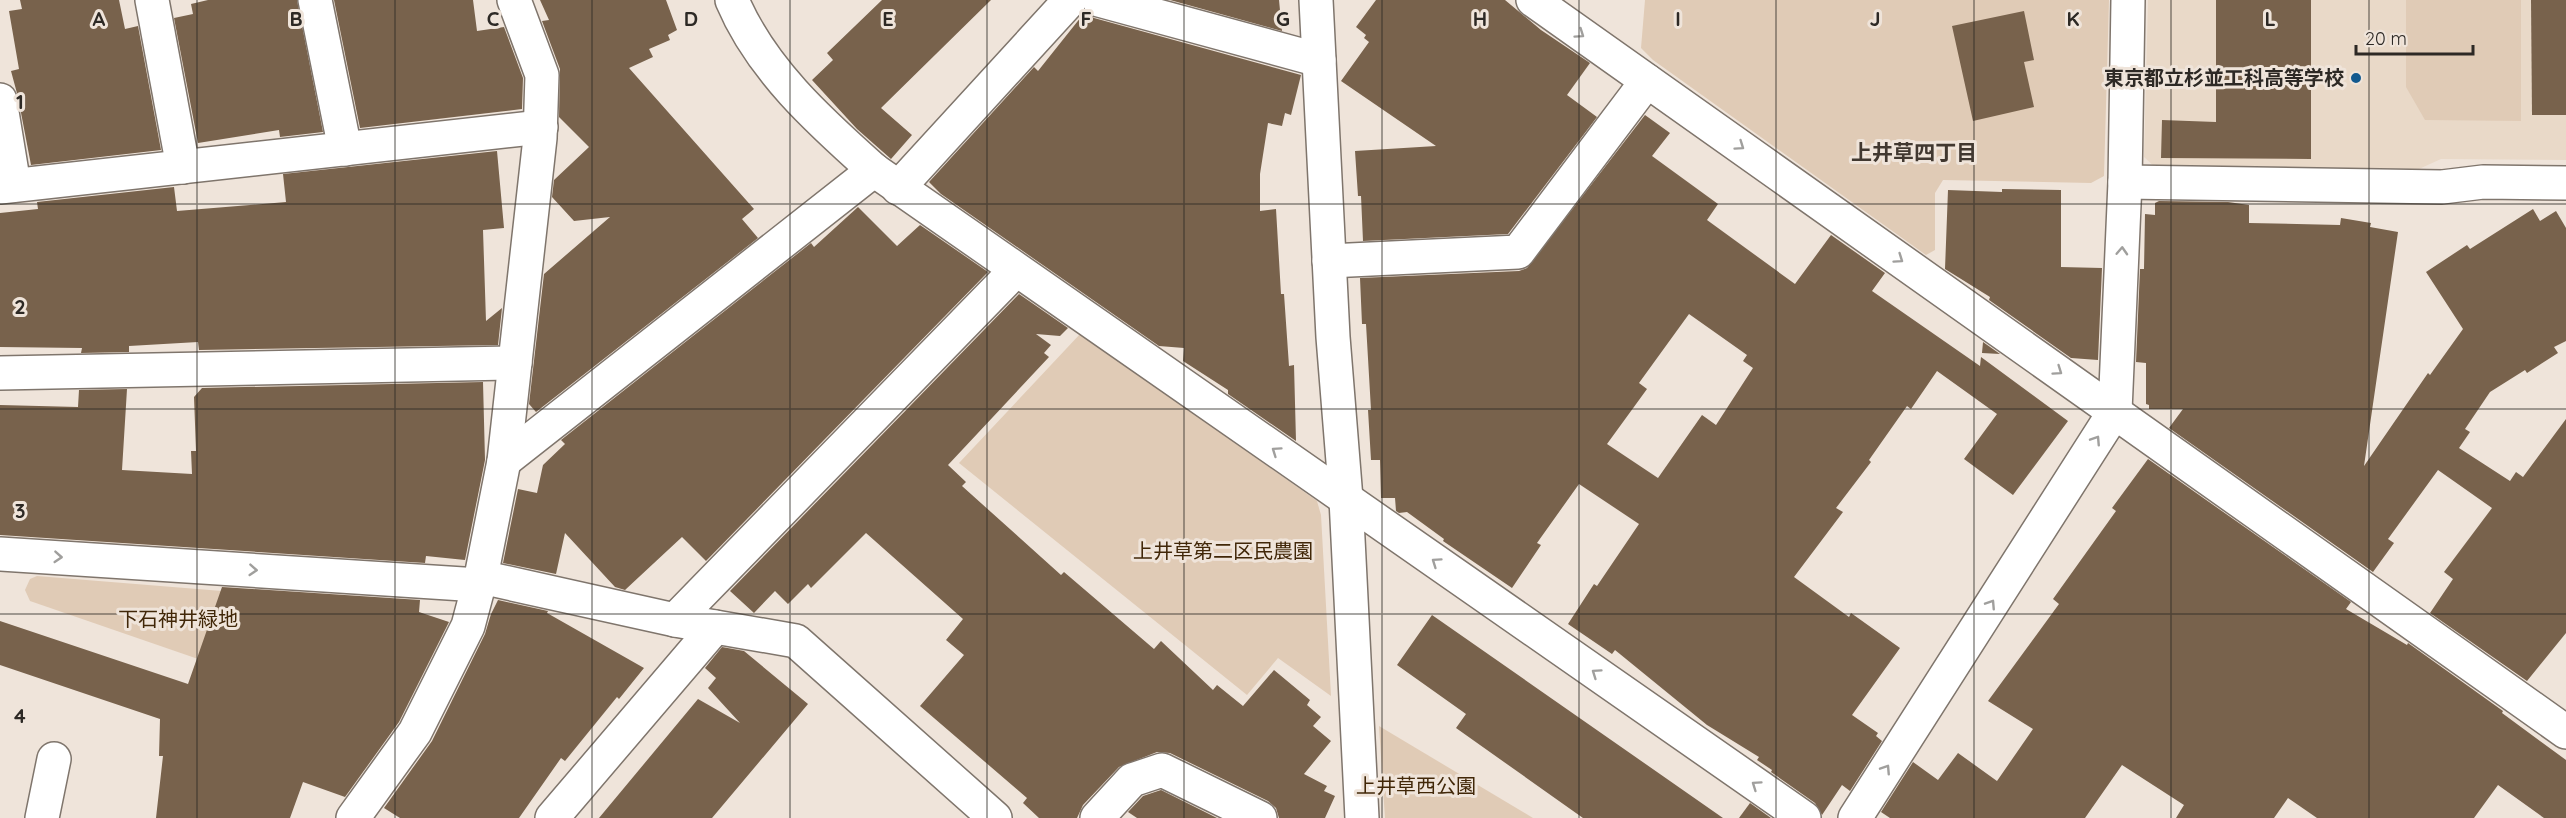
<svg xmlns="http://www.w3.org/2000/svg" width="2566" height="818" font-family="Quicksand,'Noto Sans JP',sans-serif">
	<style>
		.built { fill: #e9d9c8 }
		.green { fill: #e0cbb6 }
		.building { fill: #78624c; fill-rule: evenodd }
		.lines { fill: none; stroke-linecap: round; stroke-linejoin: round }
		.minor-casing { stroke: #7f756c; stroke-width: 36 }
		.minor { stroke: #fff; stroke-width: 33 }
		.oneway { stroke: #a09f9d }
		.grid { fill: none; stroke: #2d2925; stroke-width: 1.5; stroke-opacity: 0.55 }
		.poi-dot { fill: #12598e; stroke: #efe4da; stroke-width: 2 }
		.labels { text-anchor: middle; stroke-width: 6; stroke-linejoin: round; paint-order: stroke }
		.poi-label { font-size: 20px; font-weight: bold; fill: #2d2925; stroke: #efe4da; text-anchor: end }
		.park-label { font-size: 20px; fill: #412708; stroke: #efe4da }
		.neighbourhood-label { font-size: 21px; font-weight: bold; fill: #413830; stroke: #efe4da }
		.grid-label { font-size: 20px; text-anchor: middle; font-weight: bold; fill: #2d2925; stroke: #efe4da; stroke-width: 6; stroke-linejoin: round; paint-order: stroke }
	</style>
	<rect width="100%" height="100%" fill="#efe4da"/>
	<!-- built -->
	<polygon class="built" points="2148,0 2566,0 2566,160 2441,159 2419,169 2157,169 2144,157"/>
	<!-- green -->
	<g class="green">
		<polygon points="1645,0 2109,0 2104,176 2091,183 1943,180 1935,193 1935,250 1926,255 1653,60 1641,48"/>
		<polygon points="2406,0 2521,0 2521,121 2425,120 2406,87"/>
		<polygon points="1081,333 1317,501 1321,515 1331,696 1278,658 1247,695 959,463"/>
		<polygon points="37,576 222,591 201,660 30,601 25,590 30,579"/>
		<polygon points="1379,726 1533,818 1385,818"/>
	</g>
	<!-- building -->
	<g class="building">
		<polygon points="20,0 119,0 125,29 138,26 161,150 31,165 18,97 11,71 19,69 9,11 22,9"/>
		<polygon points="208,0 297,0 323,132 280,137 279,130 198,143 174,18 193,14 191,4"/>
		<polygon points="334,0 473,0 477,31 504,27 523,78 522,109 360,128"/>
		<polygon points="540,0 666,0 677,30 668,35 670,40 649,49 653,57 629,68 754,209 742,219 758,238 536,412 529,404 544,274 610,217 574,221 552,197 554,180 589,147 559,117 560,69 542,21 549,20"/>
		<polygon points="882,0 991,0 881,108 912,135 891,159 857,129 812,80 833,60 827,53"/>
		<polygon points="1170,0 1279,0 1282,31"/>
		<polygon points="1376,0 1505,0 1541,30 1590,63 1567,95 1597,117 1508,234 1363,241 1361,196 1358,196 1355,151 1436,146 1341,81 1369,42 1364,38 1366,35 1356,27"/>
		<polygon points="2216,0 2311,0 2311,159 2161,158 2162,120 2216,122"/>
		<polygon points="2531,0 2566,0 2566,115 2532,115"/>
		<polygon points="2024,11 2034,60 2024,62 2034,107 1973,121 1952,26"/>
		<polygon points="1085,12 1094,18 1301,75 1291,115 1285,113 1282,126 1268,123 1260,174 1260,211 1276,209 1281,294 1284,294 1289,366 1294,365 1296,441 1228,394 1228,390 1183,361 1184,348 1159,346 941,194 929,182 1034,67 1038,71"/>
		<path d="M1645,115l25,18 -18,23 66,48 -11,16 88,64 36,-49 54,38 -13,18 108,75 1,-9 87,64 -55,74 -49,-36 33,-45 -60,-43 -26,38 -4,-3 -38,54 2,2 -35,46 7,4 -49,65 55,40 2,-4 49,35 -48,67 26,18 -2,3 6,5 -32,50 -8,-6 -20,30 -7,-12 -44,-31 1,-2 -15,-10 2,-3 -52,-32 -92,-75 -3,4 -44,-30 26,-40 3,2 42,-62 -60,-40 -42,59 4,2 -29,43 -69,-47 1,-2 -37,-27 -8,1 -3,-2 -1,-13h-14l-1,-38h-9l-3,-50h3l-5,-86h-4l-2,-46 159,-7 8,-3zM1689,314l58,41 -4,6 10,7 -37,57 -14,-10 -44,63 -51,-34 40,-55 -8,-6z"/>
		<polygon points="497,151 504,228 483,230 486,321 502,308 498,345 199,350 198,342 129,346 129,352 81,353 82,348 0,347 0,213 38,209 37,202 174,187 177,211 286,202 283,174"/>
		<polygon points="2002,189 2061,190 2061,267 2102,268 2098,360 2071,358 1989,300 1990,297 1945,269 1948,190 2002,192"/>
		<polygon points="2159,201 2228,202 2249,205 2249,223 2340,225 2341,218 2371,223 2370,227 2398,232 2364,466 2428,373 2430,375 2463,329 2426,272 2467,245 2470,249 2533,209 2540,221 2556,211 2566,228 2566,341 2554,347 2558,353 2527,373 2525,370 2490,392 2465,429 2470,432 2459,448 2510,481 2516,472 2523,477 2566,419 2566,633 2527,681 2430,613 2453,579 2444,572 2492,508 2438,470 2388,539 2394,543 2373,572 2169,428 2183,409 2149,409 2149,405 2146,404 2146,363 2136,362 2140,269 2144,269 2145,214 2155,215 2155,203"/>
		<polygon points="858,207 897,246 920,225 988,272 706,561 682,537 625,590 615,587 565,533 556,574 503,563 518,489 537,493 543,465 565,444 561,440 811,243 814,247"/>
		<polygon points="1019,294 1068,328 1060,336 1036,334 1051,345 1044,353 1049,357 948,465 966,482 962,486 1061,575 1064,572 1154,649 1161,641 1213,690 1217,685 1243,706 1274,670 1310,700 1307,705 1321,717 1313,726 1331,741 1304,774 1327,786 1324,791 1335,796 1325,818 1279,818 1276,808 1268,801 1170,753 1157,752 1119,767 1083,805 1077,818 1039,818 1023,803 1027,798 920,706 964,655 946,640 963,619 866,533 811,588 808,584 788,604 775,591 754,613 730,591"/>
		<polygon points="1983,342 2000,354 1982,353"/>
		<polygon points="483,382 485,460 465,560 426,556 425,563 0,535 0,405 78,407 79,390 127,389 122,470 192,474 191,451 196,451 194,397 202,388"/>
		<polygon points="2148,459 2351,602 2346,609 2407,645 2408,643 2503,711 2502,713 2566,760 2566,818 2544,818 2498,785 2474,818 2317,818 2288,798 2274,818 2176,818 2184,805 2122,765 2085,818 1890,818 1881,812 1913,762 1938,780 1958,753 1997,781 2033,729 1988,701 2059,604 2053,599 2116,511 2112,508"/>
		<polygon points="222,587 420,600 419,612 449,622 399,722 345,797 303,782 290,818 156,818 163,756 159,756 160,719 0,665 0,621 188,684"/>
		<polygon points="498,600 548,611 547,613 644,668 619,699 617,697 565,761 561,758 519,818 400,818 384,808 432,741 485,634 491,614"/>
		<polygon points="1432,615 1723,818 1583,818 1456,728 1466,714 1397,665"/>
		<polygon points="722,647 744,651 808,704 712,818 599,818 698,699 740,723 708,688 716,678 705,668"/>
		<polygon points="1161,790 1217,818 1137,818 1128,812 1143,796"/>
		<polygon points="1750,803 1771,818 1739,818"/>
	</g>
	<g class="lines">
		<!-- minor casing -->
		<g class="minor-casing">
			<g id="minor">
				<polyline points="152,0 183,167"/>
				<polyline points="315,0 345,149"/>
				<path d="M732,0c29,69 87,121 142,170l930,648"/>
				<polyline points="1099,0 1319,60"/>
				<polyline points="1316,0 1333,337 1346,499 1362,818"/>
				<polyline points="1533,0 2566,732"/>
				<polyline points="0,100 14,185"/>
				<polyline points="2125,182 2442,187 2483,182 2566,183"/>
				<polyline points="0,187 541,127"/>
				<polyline points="898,188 1070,0"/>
				<polyline points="1329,261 1518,252 1647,81"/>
				<polyline points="0,373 515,363"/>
				<polyline points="504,461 874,170"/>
				<polyline points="0,554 479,585"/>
				<polyline points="481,577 675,620 796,641 995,818"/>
				<polyline points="675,620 1015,271"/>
				<polyline points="42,818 54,759"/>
				<polyline points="353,818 415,732 468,626 481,577 504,461 540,138 542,75 514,0"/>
				<polyline points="552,818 715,627"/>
				<polyline points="1097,818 1132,780 1162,770 1260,818"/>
				<polyline points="1855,818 2115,411 2125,182 2128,0"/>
			</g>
		</g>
		<!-- minor -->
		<use href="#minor" class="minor"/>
	</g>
	<!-- one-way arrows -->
	<defs><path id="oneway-chevron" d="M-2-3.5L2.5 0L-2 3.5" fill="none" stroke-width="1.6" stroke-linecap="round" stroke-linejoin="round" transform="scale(1.5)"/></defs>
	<g class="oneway">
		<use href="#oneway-chevron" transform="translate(1580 34) rotate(35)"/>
		<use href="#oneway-chevron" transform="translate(1740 146) rotate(35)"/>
		<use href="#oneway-chevron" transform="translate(2122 251) rotate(-87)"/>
		<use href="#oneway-chevron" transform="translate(1899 259) rotate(35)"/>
		<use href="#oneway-chevron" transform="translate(2058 371) rotate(35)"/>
		<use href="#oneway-chevron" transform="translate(2096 440) rotate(-57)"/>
		<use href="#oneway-chevron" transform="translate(1276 451) rotate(-145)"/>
		<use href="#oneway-chevron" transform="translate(58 557) rotate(4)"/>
		<use href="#oneway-chevron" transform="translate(1436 562) rotate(-145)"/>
		<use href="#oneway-chevron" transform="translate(253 570) rotate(4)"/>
		<use href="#oneway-chevron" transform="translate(1991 604) rotate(-57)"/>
		<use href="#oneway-chevron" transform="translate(1596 673) rotate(-145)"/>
		<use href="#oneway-chevron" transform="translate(1886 769) rotate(-57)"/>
		<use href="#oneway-chevron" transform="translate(1756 785) rotate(-145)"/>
	</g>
	<!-- grid -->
	<path class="grid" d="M197,0v818M395,0v818M592,0v818M790,0v818M987,0v818M1184,0v818M1382,0v818M1579,0v818M1776,0v818M1974,0v818M2171,0v818M2369,0v818M0,204h2566M0,409h2566M0,614h2566"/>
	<!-- markers -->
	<circle class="poi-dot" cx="2356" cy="78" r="6"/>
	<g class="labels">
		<!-- poi labels -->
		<g class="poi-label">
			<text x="2344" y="85">東京都立杉並工科高等学校</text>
		</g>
		<!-- park labels -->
		<g class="park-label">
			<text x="1223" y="558">上井草第二区民農園</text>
			<text x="178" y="626">下石神井緑地</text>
			<text x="1416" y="793">上井草西公園</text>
		</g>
		<!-- neighbourhood labels -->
		<g class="neighbourhood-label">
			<text x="1914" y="160">上井草四丁目</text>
		</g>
	</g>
	<g class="grid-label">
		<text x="99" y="26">A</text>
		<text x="296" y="26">B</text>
		<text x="493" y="26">C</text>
		<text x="691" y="26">D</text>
		<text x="888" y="26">E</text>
		<text x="1086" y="26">F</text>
		<text x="1283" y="26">G</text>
		<text x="1480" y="26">H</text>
		<text x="1678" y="26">I</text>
		<text x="1875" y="26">J</text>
		<text x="2073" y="26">K</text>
		<text x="2270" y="26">L</text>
		<text x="20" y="109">1</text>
		<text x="20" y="314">2</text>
		<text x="20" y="518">3</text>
		<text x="20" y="723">4</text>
	</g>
	<!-- scale -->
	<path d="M2356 45v9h117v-9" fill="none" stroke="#2d2925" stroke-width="3"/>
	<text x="2365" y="45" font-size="18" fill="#2d2925" stroke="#efe4da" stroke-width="4.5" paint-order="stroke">20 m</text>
</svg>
